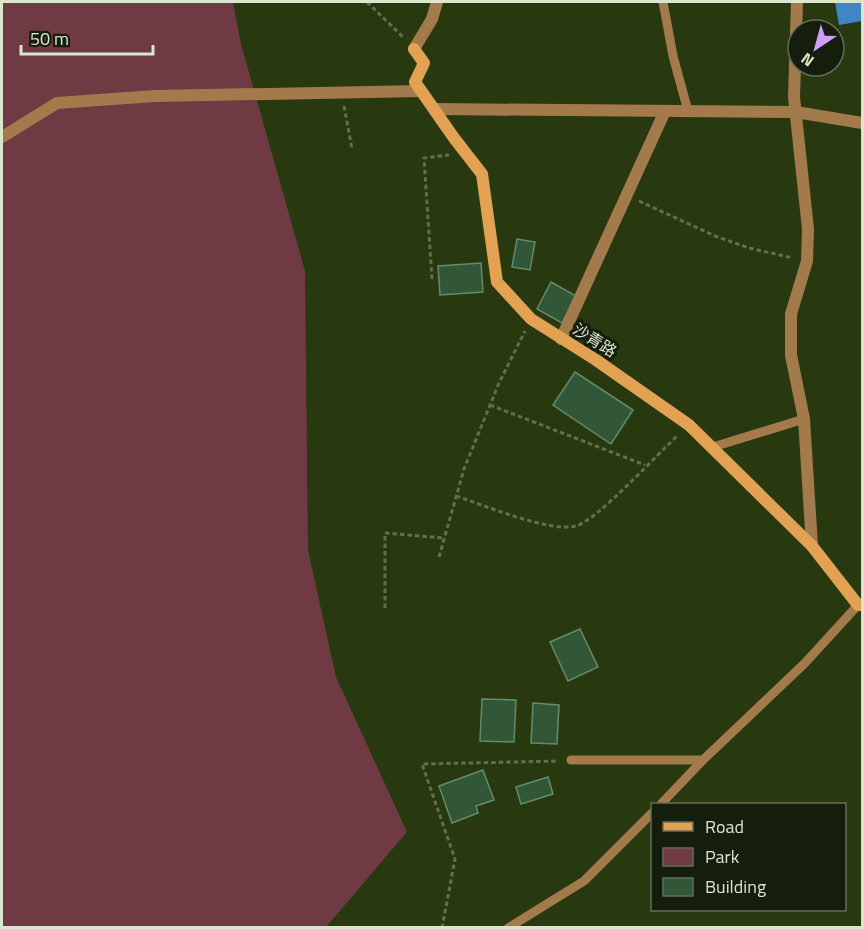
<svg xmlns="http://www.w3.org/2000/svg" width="864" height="929" font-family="'Titillium Web','Noto Sans TC',sans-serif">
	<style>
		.green { fill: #6f3a44 }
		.water { fill: #4086c6 }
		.building { fill: #315738; stroke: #648c6a; stroke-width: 1.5 }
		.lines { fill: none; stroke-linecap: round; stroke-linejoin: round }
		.path { stroke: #61704c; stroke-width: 3; stroke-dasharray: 4.5 3; stroke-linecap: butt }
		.lane { stroke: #a37a4b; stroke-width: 9 }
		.street { stroke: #a37a4b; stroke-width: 12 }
		.secondary { stroke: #e3a153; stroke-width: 12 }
		.labels { text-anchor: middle; stroke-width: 6; stroke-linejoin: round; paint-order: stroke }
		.street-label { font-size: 16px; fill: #dae6ce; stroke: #151d0c }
	</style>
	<rect width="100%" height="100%" fill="#28390f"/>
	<!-- green -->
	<polygon class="green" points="2,2 233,2 241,44 305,271 308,550 336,677 407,832 326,927 2,928"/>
	<!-- water -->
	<polygon class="water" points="835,2 862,2 862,21 839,25"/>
	<!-- building -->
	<g class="building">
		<polygon points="517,239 535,242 530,270 512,267"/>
		<polygon points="481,263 483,292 440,295 438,266"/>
		<polygon points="551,282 576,296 562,323 537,309"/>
		<polygon points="575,372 633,410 611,444 553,405"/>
		<polygon points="580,629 598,667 568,681 550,642"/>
		<polygon points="482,699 516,700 514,742 480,741"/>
		<polygon points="533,703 559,705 557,744 531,743"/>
		<polygon points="483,770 494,800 476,806 478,813 452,823 439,786"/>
		<polygon points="548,777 553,794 521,804 516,787"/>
	</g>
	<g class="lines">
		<!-- path -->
		<g class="path">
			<polyline points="367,2 404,38"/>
			<polyline points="344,106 352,149"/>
			<polyline points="639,201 715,236 749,248 793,258"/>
			<polyline points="432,279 424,158 449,155"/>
			<polyline points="490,405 645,465"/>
			<path d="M456,496c27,9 95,37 120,30 20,-5 83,-73 102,-91"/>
			<polyline points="439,557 464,469 499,383 525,331"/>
			<polyline points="385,608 385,533 444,538"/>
			<polyline points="442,928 455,859 422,764 559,761"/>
		</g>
		<!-- lane -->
		<g class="lane">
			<polyline points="663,2 673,56 688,111"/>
			<polyline points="713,447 804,419"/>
			<polyline points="571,760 703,760"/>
			<polyline points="661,804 703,760 805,663 858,605"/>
			<polyline points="508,928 584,881 652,813"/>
		</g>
		<!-- street -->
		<g class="street">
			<polyline points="797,2 794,97 808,229 807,261 791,314 791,355 804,419 812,546"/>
			<polyline points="414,49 432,19 437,2"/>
			<polyline points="434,109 796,112 862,123"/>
			<polyline points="2,137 57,103 155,96 421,91"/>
			<polyline points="561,339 665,111"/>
		</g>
		<!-- secondary -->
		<polyline class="secondary" points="414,49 424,63 415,82 454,138 482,174 497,282 531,319 596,360 689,425 812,546 858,605 862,605"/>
	</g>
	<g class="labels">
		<!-- street labels -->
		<g class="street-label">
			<text transform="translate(595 340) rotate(32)" y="6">沙青路</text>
		</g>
	</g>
	<!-- border -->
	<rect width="864" height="929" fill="none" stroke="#dae6ce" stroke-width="6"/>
	<!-- legend -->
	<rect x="651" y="803" width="195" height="108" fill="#151d0c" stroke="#646d5a" stroke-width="1.5"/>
	<rect x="663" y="822" width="30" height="9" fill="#e3a153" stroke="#646d5a" stroke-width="1.5"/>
	<text x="705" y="833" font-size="18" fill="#dae6ce">Road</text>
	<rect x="663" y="848" width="30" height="18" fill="#6f3a44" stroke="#646d5a" stroke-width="1.5"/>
	<text x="705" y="863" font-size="18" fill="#dae6ce">Park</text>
	<rect x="663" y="878" width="30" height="18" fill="#315738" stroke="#646d5a" stroke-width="1.5"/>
	<text x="705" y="893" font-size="18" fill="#dae6ce">Building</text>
	<!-- north arrow -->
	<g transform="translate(816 48) rotate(216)"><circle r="28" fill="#151d0c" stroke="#646d5a" stroke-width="1.5"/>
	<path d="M0-4.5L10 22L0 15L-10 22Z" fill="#d29dfd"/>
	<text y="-9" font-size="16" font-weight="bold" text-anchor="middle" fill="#dae6ce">N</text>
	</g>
	<!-- scale -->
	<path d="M21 45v9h132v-9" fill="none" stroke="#dae6ce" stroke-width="3"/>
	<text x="30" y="45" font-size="18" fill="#dae6ce" stroke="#151d0c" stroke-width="4.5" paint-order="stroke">50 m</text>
</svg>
